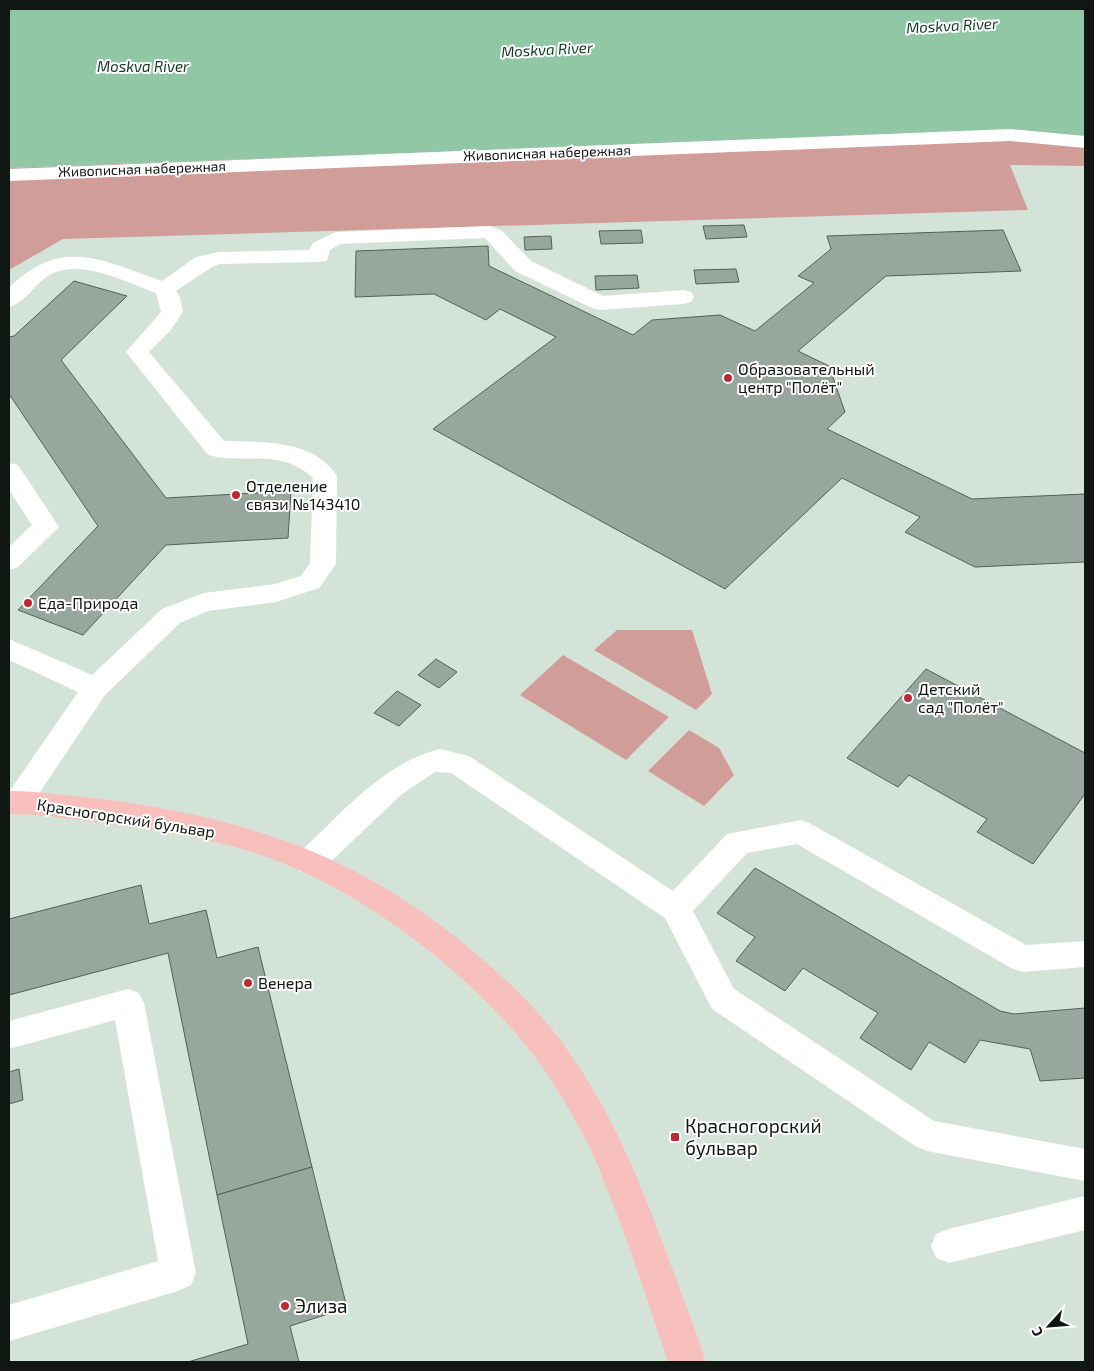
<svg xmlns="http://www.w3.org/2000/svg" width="1094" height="1371" font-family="'Exo 2',sans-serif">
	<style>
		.green { fill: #d09d99 }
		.water { fill: #92c7a5 }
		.building { fill: #98a79d; stroke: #536057 }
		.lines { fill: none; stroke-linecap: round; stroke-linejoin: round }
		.minor { fill: #fff; fill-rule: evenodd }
		.major { fill: #f8c0bd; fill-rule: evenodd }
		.poi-dot { fill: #bb2a34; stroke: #fff; stroke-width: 2 }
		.labels { text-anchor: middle; stroke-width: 4; stroke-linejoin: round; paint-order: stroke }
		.far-street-label { font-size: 14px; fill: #101612; stroke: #fff }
		.far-water-label { font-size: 15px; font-style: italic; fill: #113b24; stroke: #fff }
		.poi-label { font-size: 16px; fill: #101612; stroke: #fff; text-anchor: start }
		.street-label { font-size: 16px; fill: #101612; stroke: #fff }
		.near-poi-label { font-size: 19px; fill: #101612; stroke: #fff; text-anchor: start }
	</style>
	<rect width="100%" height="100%" fill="#d4e3d8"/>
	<!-- green -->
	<g class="green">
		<polygon points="1004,131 1085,138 1085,166 1010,165 1028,210 63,239 9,270 9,168"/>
		<polygon points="617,630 692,630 712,694 696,710 594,650"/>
		<polygon points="563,655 669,717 626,760 520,695"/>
		<polygon points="689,730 719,748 734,775 704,806 648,771"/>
	</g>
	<!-- water -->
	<polygon class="water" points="9,9 1085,9 1085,138 1004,131 9,168"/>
	<!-- building -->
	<g class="building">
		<polygon points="744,225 747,237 706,239 703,226"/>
		<polygon points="641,230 643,243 601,244 599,231"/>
		<polygon points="1003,230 1021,271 886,276 798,351 829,366 845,412 827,429 972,499 1085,494 1085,562 975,567 905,532 920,517 842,478 725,589 433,429 556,337 500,309 486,320 434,294 355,297 356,251 488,246 489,266 633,335 652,320 720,315 755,331 814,283 798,276 831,249 827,236"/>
		<polygon points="551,236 552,249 525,250 524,237"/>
		<polygon points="736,269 739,282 696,284 694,270"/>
		<polygon points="637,275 639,288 596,290 595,276"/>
		<polygon points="74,281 127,296 61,360 166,498 291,491 288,538 166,545 83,635 18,610 98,526 9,394 9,337 14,336"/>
		<polygon points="436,659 457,672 439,688 418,675"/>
		<polygon points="926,669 1085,753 1085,794 1033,864 977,832 987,819 909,775 898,787 847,758"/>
		<polygon points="397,691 421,705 399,726 374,713"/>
		<polygon points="755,868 1000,1011 1014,1014 1085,1008 1085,1078 1040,1081 1030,1049 980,1040 965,1063 929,1042 911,1070 860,1038 878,1013 803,968 785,991 736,961 755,937 717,913"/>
		<polygon points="141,885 149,924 206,910 217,958 258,947 312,1167 217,1195 168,953 9,995 9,919"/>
		<polygon points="19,1069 23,1100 9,1104 9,1072"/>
		<polygon points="312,1167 347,1308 290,1326 299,1362 188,1362 248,1344 217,1195"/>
	</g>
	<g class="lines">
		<!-- minor -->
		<g class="minor">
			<polygon points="1010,129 1085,136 1085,148 1010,141 9,181 9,169"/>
			<path d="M490,226l12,5 29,30 72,35 80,-6 8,2 3,5 -3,5 -8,2 -83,6 -8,-2 -77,-37 -30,-33 -145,6 -10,6 -3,11 -8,1 -99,2 -8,3 -36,24 4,6 3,15 -13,19 -21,21 75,89c38,1 90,-2 113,35l-1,88 -17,24 -43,14 -68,9 -28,12 -75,72 -77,115 -10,4 -9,-4v-18l69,-100 -69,-32v-21l83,36 70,-66 42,-16 71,-9 26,-8 9,-13 3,-85c-34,-31 -66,-13 -105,-23l-82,-103 35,-40 -5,-19c-31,-11 -80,-38 -111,-15 -12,9 -21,25 -36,29v-19c52,-52 92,-28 153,-7l34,-24 23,-5 90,-2 4,-7 23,-11z"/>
			<polygon points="9,463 18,465 59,527 18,567 9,570 9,547 32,525 9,490"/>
			<path d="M440,749l29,7 204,135 54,-57 74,-14 10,4 215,121 59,-4v26l-63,5 -11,-4 -214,-124 -50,9 -54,58 41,78 200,132 151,28v32l-158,-30 -12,-5 -203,-137 -47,-91 -214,-145 -16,-1 -33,22 -81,77 -11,3 -11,-3 -4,-9 4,-9c42,-39 84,-90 141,-104z"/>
			<polygon points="128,989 139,993 144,1003 196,1273 191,1285 178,1291 9,1341 9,1305 158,1261 115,1020 9,1049 9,1021"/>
			<polygon points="1085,1196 1085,1230 949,1263 936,1258 931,1246 936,1234 949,1229"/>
		</g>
		<!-- major -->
		<path class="major" d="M9,791c31,0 62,5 93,8 146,19 259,57 372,153 34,29 67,60 92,96 47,65 76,138 103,212 13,34 26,68 37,102h-38c-19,-56 -37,-113 -59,-168 -7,-17 -13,-36 -22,-52 -18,-34 -38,-69 -63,-99 -63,-76 -159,-149 -252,-184 -54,-20 -112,-29 -170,-36 -31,-4 -62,-9 -93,-9z"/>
	</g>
	<!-- markers -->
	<g class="poi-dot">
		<circle cx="728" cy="378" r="5"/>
		<circle cx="236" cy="495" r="5"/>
		<circle cx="28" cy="603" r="5"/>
		<circle cx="908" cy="698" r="5"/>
		<circle cx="248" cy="983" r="5"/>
		<rect x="670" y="1132" width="10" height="10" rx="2.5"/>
		<circle cx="285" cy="1306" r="5"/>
	</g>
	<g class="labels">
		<!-- far-street labels -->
		<g class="far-street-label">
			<text transform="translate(547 153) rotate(-2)" y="5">Живописная набережная</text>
			<text transform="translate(142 169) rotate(-2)" y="5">Живописная набережная</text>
		</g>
		<!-- far-water labels -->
		<g class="far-water-label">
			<text transform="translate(952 26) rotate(-3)" y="5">Moskva River</text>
			<text transform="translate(547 50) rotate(-3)" y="5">Moskva River</text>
			<text x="143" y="72">Moskva River</text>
		</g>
		<!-- poi labels -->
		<g class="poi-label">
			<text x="738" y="375">Образовательный<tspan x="738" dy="18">центр "Полёт"</tspan></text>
			<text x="246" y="492">Отделение<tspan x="246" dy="18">связи №143410</tspan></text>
			<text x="38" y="609">Еда-Природа</text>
			<text x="918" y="695">Детский<tspan x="918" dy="18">сад "Полёт"</tspan></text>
			<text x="258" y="989">Венера</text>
		</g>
		<!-- street labels -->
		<g class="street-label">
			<text transform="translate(126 818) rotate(9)" y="6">Красногорский бульвар</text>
		</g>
		<!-- near-poi labels -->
		<g class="near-poi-label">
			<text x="685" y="1133">Красногорский<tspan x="685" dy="22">бульвар</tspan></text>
			<text x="295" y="1313">Элиза</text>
		</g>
	</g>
	<!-- border -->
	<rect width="1094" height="1371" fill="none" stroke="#101612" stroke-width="20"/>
	<!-- north arrow -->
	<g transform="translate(1049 1326) rotate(244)" stroke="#ffffff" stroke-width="4" paint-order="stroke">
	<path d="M0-4L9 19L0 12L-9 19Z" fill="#101612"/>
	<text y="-8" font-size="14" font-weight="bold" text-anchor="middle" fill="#101612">С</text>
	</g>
</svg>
